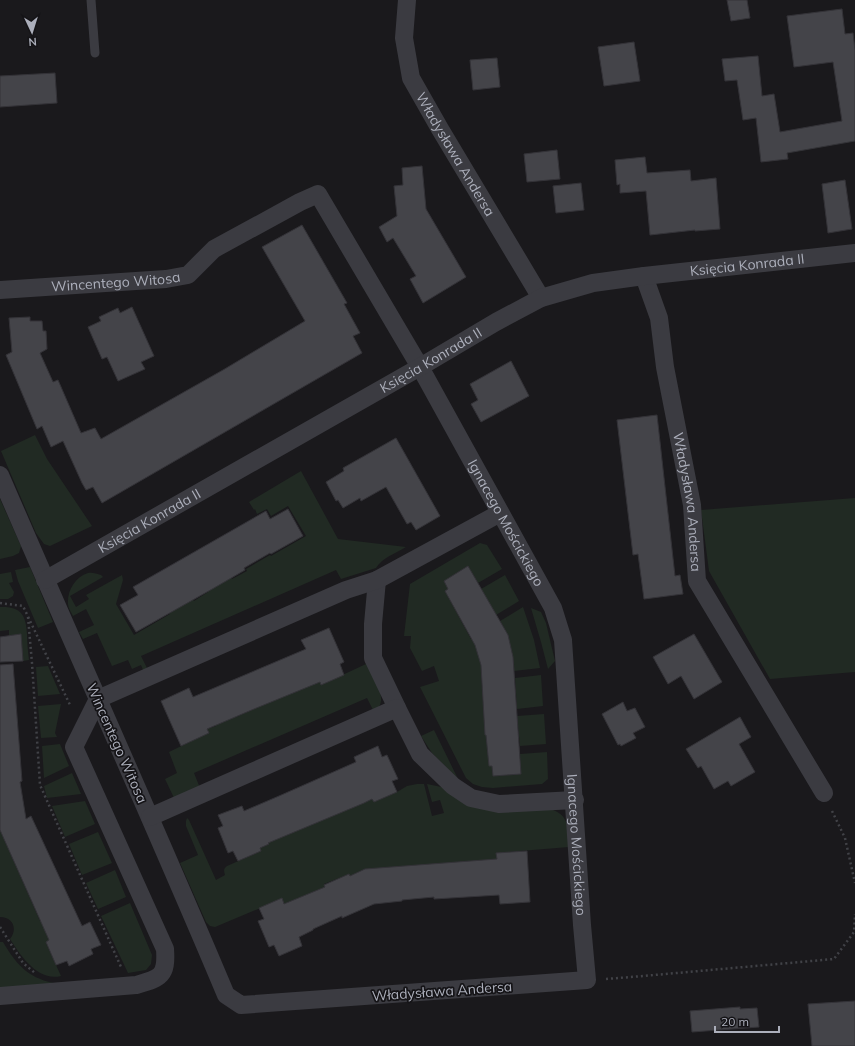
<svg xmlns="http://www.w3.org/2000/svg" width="855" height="1046" font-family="Mulish,sans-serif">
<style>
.green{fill:#212a23}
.building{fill:#444449;stroke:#343338}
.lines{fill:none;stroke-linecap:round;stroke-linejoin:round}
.path{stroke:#414247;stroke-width:2.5;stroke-dasharray:2 3;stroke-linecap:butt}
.lane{stroke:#3b3b41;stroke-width:9}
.street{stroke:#3b3b41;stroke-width:18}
.labels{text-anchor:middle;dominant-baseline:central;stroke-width:3.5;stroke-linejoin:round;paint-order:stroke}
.street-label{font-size:14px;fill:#acafbb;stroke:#151417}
</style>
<rect width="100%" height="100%" fill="#1a191c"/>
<path class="green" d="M35 435 47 459 92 526 50 546 44 544 36 533 1 451Z
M301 471 338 539 406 547C396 553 382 558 376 568L341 579 336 570 141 656 148 670 144 672 141 665 132 669 128 660 112 666 97 633 83 639 79 632 94 625 86 609 73 616C71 612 68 608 68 604 67 591 75 577 88 573 92 572 97 574 101 575L103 577 70 596 76 607 89 599 86 595 122 575 123 580 116 604 134 635 170 614 169 612 193 599 194 601 208 592 207 590 231 577 232 579 247 571 246 569 270 555 271 556 306 536 288 506 271 516 267 509 257 514 255 509 254 510 249 502Z
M855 498V672L770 679 709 571 701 510Z
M0 499 21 546 19 553 13 556 0 559Z
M480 543 487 545 502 569 478 583 468 566 444 581 448 589 445 591 471 639H472L476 644 475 645 481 665H482L481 672 485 734 486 735 489 766H492L493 776 521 774 520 754 547 752 548 779 542 784 493 788 482 787 473 784 466 778 420 687 439 681 434 666 422 671 410 648 411 636H404L410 584Z
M30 567 53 622 38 628 18 581 15 570Z
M11 572 13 582 9 583 14 592 13 596 8 599H0V574Z
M505 575 519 601 496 615 481 589Z
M0 607C21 606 26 615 27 634 27 643 28 651 29 660L23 661 21 635 9 636V630L0 631Z
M523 607 534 640 540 668 514 671 513 657 508 635 500 621Z
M531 608 541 612 546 623 555 661 548 669 541 642Z
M366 664C373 677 391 700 374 712L367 698 194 773 200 788 175 800 165 779 177 773 169 752 208 733 207 729 216 726 215 724 235 715 236 717 254 709V707L320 681 321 685Z
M48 666 60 694 38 696 36 667Z
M541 675 543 706 517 709 515 678Z
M61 704 55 733 57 737 41 738 38 706Z
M544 714 546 744 520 746 517 716Z
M434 730 458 779 432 753 421 736Z
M60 744 69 766 44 778 42 746Z
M72 773 81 794 47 798 44 786Z
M417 784H424L432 816 444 813 440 800 432 802 427 784 553 810C570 816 568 831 569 847L497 853V859L365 869 350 876 349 874 324 884 325 887 284 904 282 899 215 927 210 926 206 922 180 863 198 855 186 826V821L187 818 189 820 216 880 225 875C224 871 223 869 227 866L261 851 260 848 269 844 268 842 288 833 289 834 363 800 364 803 372 799 374 802 397 792 407 786Z
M85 801 95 824 65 837 52 806Z
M0 830 40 921H42L50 940 46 943 61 976C38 982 20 955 10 939 18 929 13 917 0 917Z
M98 832 112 863 82 875 69 844Z
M115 870 126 897 98 909 86 883Z
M130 903 152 955 151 964 146 970 128 973 101 916Z
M0 942H3C16 964 27 977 53 983L0 991Z"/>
<path class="building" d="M727 0H747L750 18 731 21Z
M842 9 845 34 853 33 855 50V141L787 153 788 159 761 162 756 118 743 120 737 80 725 81 722 59 758 56 762 96 774 94 780 132 842 121 833 62 794 67 787 16Z
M634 42 640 81 604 86 598 47Z
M497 58 500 87 473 90 470 60Z
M55 73 57 103 0 107V76Z
M557 150 560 179 527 182 524 154Z
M645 157 647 173 690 170 691 181 716 178 720 229 695 231V230L650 235 646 191 620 193V184L617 185 615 160Z
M422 166 426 209 466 277 423 303 410 279 416 276 393 238 387 242 379 227 397 216 394 186 403 185 402 168Z
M845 180 852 229 828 233 822 184Z
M581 183 584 210 556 213 553 186Z
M302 225 347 303 344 304 360 333 353 336 362 353 102 503 93 487 86 490 82 483 63 441 51 447 42 426 37 429 6 355 12 352 9 318 30 317V321H42L43 331H46L47 349 40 353 53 382 58 380 81 433 95 428 101 439 223 370 305 321 262 247Z
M132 307 154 356 141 362 145 369 118 381 107 357 102 359 88 327 101 321 99 317 118 308 120 313Z
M511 361 529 396 481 422 471 404 478 400 470 384Z
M657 415 675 576 680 575 683 594 644 599 638 554 633 555 617 420Z
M396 438 440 516 416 530 411 522 407 524 386 487 361 501 360 498 343 508 338 500 336 501 326 482 344 471 343 468Z
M288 509 303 536 271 554 270 553 244 568 245 570 214 588 136 632 120 605 138 595 133 587 266 511 270 519Z
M468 566 508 635 513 657 521 774 493 776 492 766H489L486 735H485L481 665 475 645 445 591 448 589 444 581Z
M329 628 344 662 340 664 344 675 321 685 320 682 254 709 207 729 209 733 181 746 161 701 189 688 193 697 306 649 301 640Z
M21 634 23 661 0 662V637Z
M694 634 722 682 694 699 681 676 668 684 653 657Z
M13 664 22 781 20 782 26 819 31 816 82 926 90 922 101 945 91 949 93 954 69 966 67 961 56 965 46 942 49 940 0 830V665Z
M623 702 627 711 635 708 645 727 633 733 636 738 621 746 620 744 618 745 602 714Z
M740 717 751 737 739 744 755 772 731 786 728 781 714 789 701 766 698 768 686 749Z
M378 746 382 757 387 755 398 779 392 781 397 792 374 802 372 799 364 803 268 843 269 844 260 848 261 851 238 861 233 851 228 853 218 828 223 826 218 815 242 806 244 811 279 796 356 762 354 757Z
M527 851 530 902 500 904 499 895 434 899V897L402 900V901L374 904 342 918V916L313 929V930L299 937 302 946 279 956 274 945 269 947 258 921 264 919 259 908 282 898 284 904 325 887 324 885 349 874 350 876 365 869 497 859 496 853Z
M855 1001V1046H812L808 1004Z
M740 1007V1009L757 1008 759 1027 692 1032 690 1011Z"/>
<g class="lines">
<path class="path" d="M0 603 23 606 71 707
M28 617 32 663 40 785 121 967
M832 811 845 838 855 883
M0 927 23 963 35 973
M606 979 643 976 834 959 854 932 855 914"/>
<path class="lane" d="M91 0 95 53"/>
<g class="street">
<path id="s1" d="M407 0 404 38 411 78 440 129 541 298"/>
<path id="s2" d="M644 276 659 318 665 367 692 505 697 581 824 793"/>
<path id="s3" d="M0 290 166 279 188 275 214 249 300 202 318 194 420 367 553 608 563 640 582 925 587 980 241 1005 226 995C153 821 75 649 0 475"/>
<path id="s4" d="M45 580 420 367 496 322 541 298 593 283 644 276 855 253"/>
<path d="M377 580 373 624V658L397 708"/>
<path d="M150 817 397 708 420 754 453 786 471 798 499 804 575 800"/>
<path d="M0 996 136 985C160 978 167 977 165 949L74 747 98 699 346 590 377 580 500 513"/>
</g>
</g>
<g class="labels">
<g class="street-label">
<text stroke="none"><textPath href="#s1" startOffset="167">Władysława Andersa</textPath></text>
<text stroke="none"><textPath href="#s4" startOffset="780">Księcia Konrada II</textPath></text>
<text stroke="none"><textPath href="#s3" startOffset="116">Wincentego Witosa</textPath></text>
<text stroke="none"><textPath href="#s4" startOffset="444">Księcia Konrada II</textPath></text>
<text stroke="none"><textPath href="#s2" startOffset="231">Władysława Andersa</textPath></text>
<text stroke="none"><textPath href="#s4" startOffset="120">Księcia Konrada II</textPath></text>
<text stroke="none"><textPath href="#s3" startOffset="722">Ignacego Mościckiego</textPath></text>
<text transform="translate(117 743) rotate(66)">Wincentego Witosa</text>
<text stroke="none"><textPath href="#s3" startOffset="1058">Ignacego Mościckiego</textPath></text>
<text transform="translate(442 991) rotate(-4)">Władysława Andersa</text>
</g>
</g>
<g transform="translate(32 32) rotate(176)" stroke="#151417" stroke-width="3" paint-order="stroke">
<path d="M0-3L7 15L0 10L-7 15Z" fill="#acafbb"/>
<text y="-6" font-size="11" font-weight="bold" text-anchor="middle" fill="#acafbb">N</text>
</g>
<path d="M715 1026v6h64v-6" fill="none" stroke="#acafbb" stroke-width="2"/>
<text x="721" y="1026" font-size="12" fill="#acafbb" stroke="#151417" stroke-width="3" paint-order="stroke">20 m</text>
</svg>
